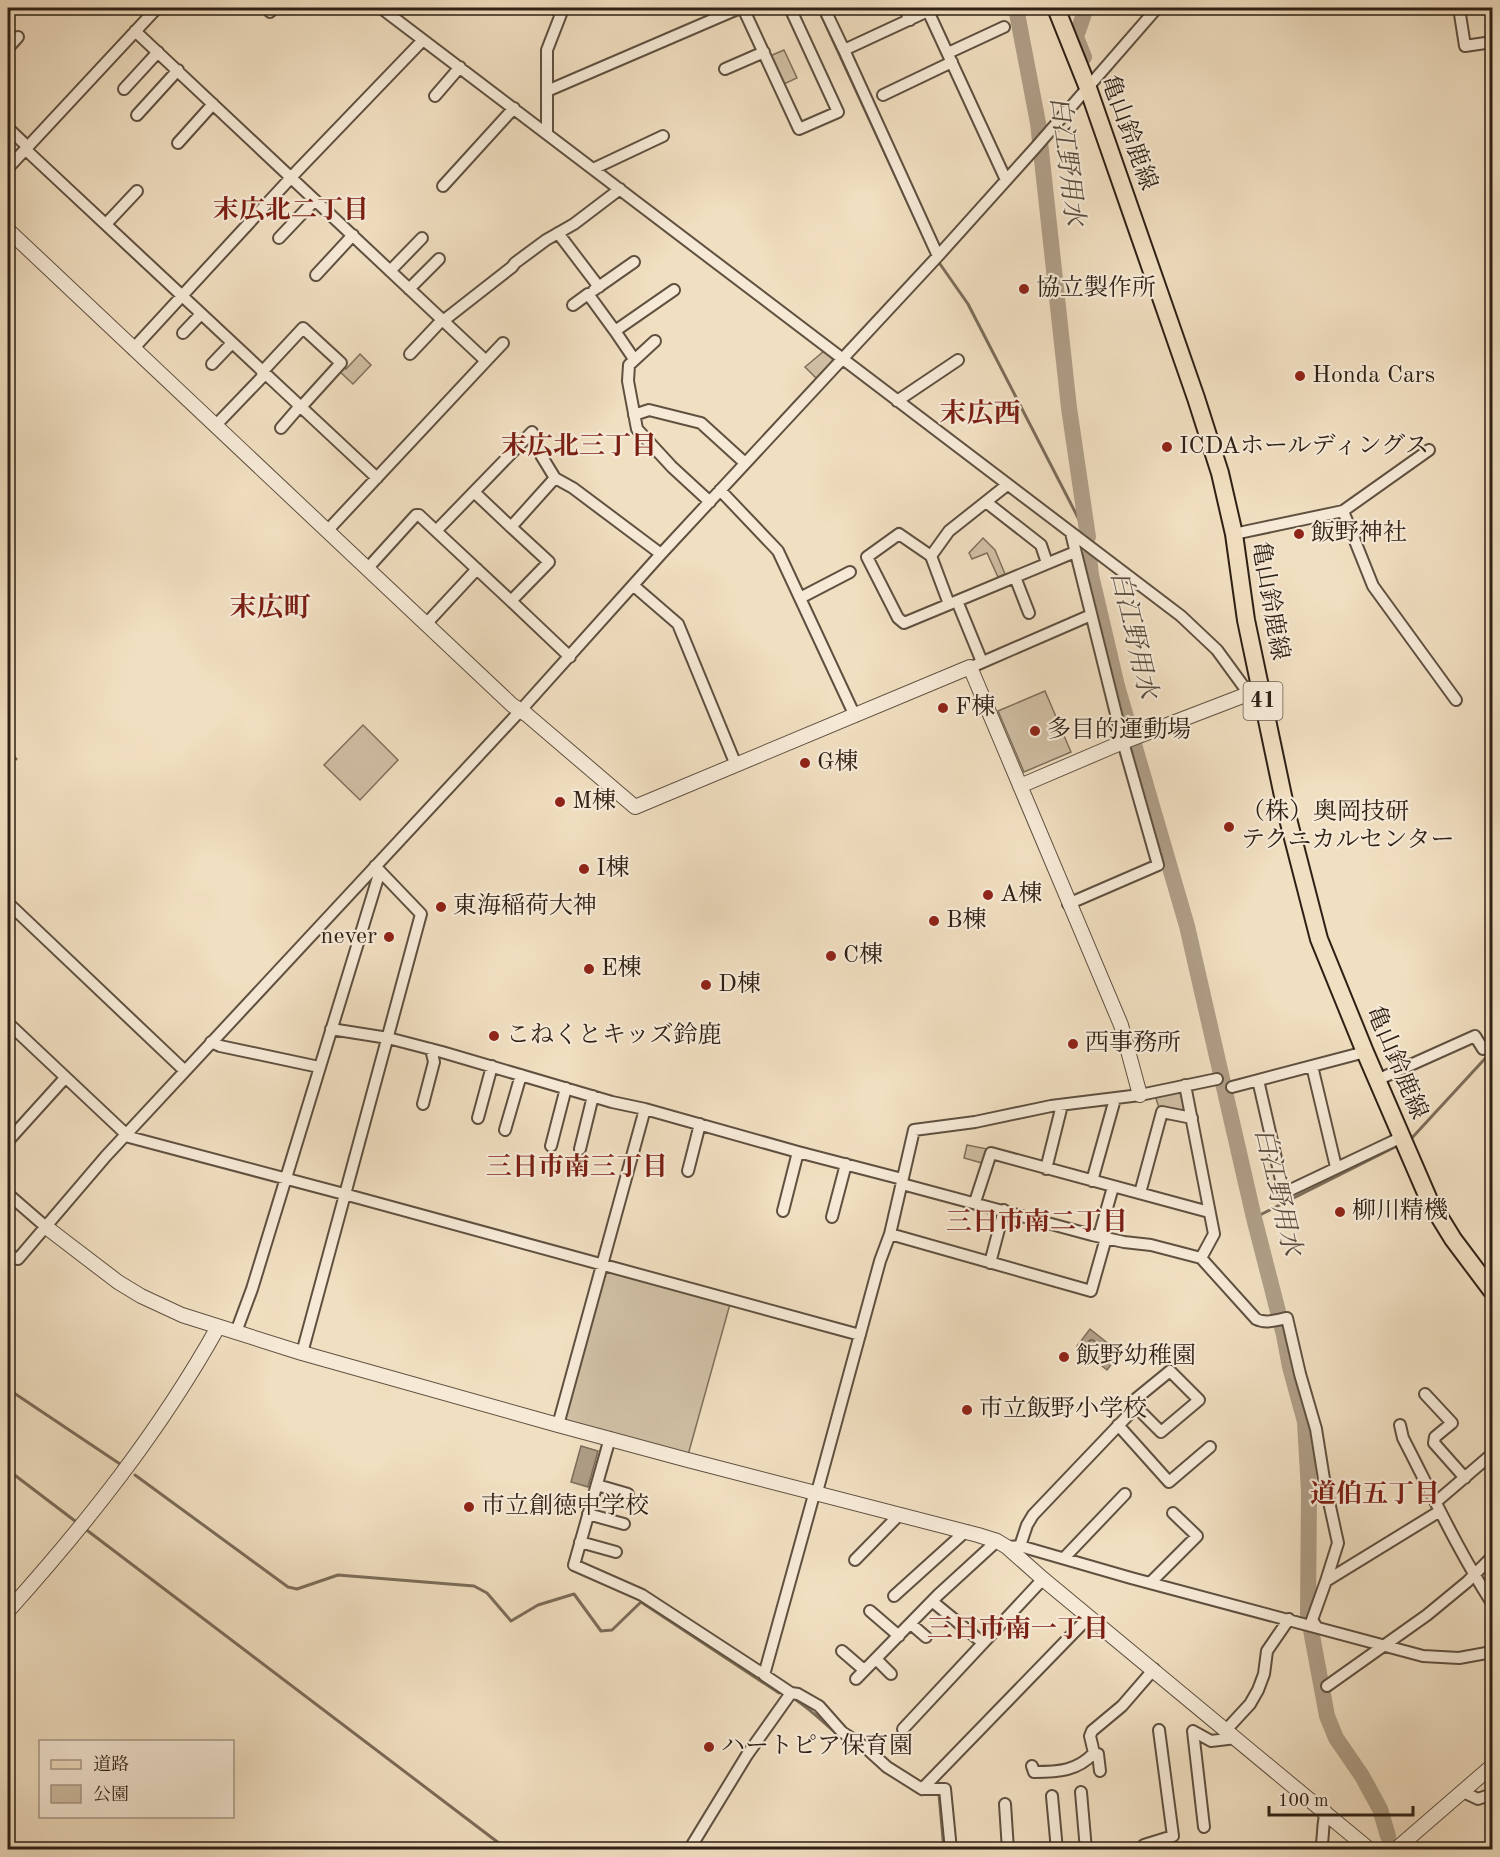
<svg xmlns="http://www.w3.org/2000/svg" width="1500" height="1857" font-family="'Old Standard TT','Noto Serif JP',serif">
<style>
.green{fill:#d0bfa4;stroke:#7f705c;stroke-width:1.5}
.water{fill:#af9e87;stroke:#7b6c59;stroke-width:1.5}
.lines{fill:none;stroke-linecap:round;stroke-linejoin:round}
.shore{stroke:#6e5f4e;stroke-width:1.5}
.stream{stroke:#7b6c59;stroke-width:3}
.river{stroke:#af9e87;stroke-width:16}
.minor-casing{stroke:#5f5040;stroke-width:14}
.tertiary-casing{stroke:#5f5040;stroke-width:16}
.primary-casing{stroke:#2e2015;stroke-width:20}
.minor{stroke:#f6ead7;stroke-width:10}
.tertiary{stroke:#f6ead7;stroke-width:14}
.primary{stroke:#f1dfc1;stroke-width:16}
.poi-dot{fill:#8f2418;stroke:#f6ead7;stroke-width:2}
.labels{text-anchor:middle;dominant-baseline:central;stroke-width:4.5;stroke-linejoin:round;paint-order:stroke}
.shield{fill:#f6ead7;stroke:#6a5d4f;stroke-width:1.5}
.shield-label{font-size:22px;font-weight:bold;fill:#2e2015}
.street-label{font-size:24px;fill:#2e2015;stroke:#f6ead7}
.poi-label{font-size:24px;fill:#2e2015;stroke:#f6ead7;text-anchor:start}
.water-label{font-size:26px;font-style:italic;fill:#5b4c3d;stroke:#f6ead7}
.neighbourhood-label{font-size:26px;font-weight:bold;fill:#7a1f14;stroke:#f6ead7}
.quarter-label{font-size:27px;font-weight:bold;fill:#7a1f14;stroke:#f6ead7}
</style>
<rect width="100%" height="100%" fill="#f1dfc1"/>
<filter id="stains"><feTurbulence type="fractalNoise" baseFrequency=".00333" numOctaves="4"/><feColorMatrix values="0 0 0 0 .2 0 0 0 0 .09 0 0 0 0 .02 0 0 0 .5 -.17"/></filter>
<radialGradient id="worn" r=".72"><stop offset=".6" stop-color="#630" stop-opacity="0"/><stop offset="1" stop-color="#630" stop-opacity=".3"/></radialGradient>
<path class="green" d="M784 50 797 78 784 84 770 56Z
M824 351 832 358 833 362 817 379 805 367Z
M360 354 371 365 353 384 339 371 343 367 346 369Z
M983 538 995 550 1005 574 998 577 987 553 972 559 969 553Z
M1045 691 1071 752 1024 772 998 711Z
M363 725 398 760 360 800 324 765Z
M1175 1090 1182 1095 1185 1109 1181 1113 1159 1108 1155 1095Z
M967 1145 987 1149 982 1163 964 1158Z
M604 1268 730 1304 688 1455 562 1421Z"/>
<path class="water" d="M1090 1329 1120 1353 1107 1370 1077 1346Z
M581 1446 598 1451 588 1487 571 1482Z"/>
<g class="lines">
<path class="shore" d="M1090 1340H1093L1110 1353 1107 1360H1104L1087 1347V1344Z"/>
<path class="stream" d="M818 8 930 251
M940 264 968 304 1088 537
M8 751 16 759
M1410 1140 1492 1051
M1254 1218 1397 1146
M8 1389 120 1464
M8 1470 79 1524
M135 1475 288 1587 297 1589 338 1575 474 1586 487 1593 511 1621 538 1605 574 1594 601 1631 612 1630 641 1602 779 1693
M84 1528 508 1850
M796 1700C816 1713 831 1731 850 1744
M937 1794H939L944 1850"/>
<path class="river" d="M1016 8 1038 123 1069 408 1088 537
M1084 57 1076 37 1086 8
M1089 557 1091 575 1117 686 1187 926 1254 1218 1284 1335 1290 1367 1305 1422 1309 1492 1308 1614 1327 1716 1336 1738 1362 1776 1380 1809 1388 1836"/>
<defs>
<path id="minor" d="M381 8 1181 616 1217 650 1244 687 1260 689
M743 8 799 129 838 112 790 8
M824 8 844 50 928 11 1006 180
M904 8 910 20
M1459 8 1465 46 1492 42
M270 12 274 8
M135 31 486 361 327 531
M8 48 18 37
M844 50 938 256
M948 53 1004 27
M725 69 764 52
M124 89 158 52
M547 91V50L561 14 554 8
M883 95 952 62
M435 96 460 67
M137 115 178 70
M8 128 28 147
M547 133V91L740 8
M178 143 213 104
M25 149 377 478
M8 168 157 8
M593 169 663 136
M443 186 514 108
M106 224 137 191
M558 233 599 287
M279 238 315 200
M390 271 422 238
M316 275 353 235
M409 289 439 259
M594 290 634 262
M573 305 588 294 615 331
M443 321 512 267 515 263 546 240 574 224 620 189
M183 333 201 314
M655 341 629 365 628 381 637 429 672 467 710 502
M133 349 298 170 423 40
M410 354 442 320
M634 359 615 331 674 290
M486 361 503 343
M212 364 232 343
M262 372 303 328 341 363 302 406
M897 401 958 360
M634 415 649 410 701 423 745 463
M215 426 265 374
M281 428 300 406
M555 478 511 527 549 562 511 601 436 531 532 432 536 447 555 478 573 488 661 554
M720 490 778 551 855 716
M474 492 511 527
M986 502 1041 545 1047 563
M1343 511 1373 586 1456 700
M1234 534 1343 511 1429 450
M931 556 949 531 1007 485
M367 569 416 515H419L436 531
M1015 577 1029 613
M634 586 678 624 736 765
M800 598 850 572
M511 601 570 657
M957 601 1075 552
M949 604 931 556 899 534 867 557 898 618 904 623 957 601 982 662
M426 624 477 569
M976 665 1091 615
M8 903 185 1071
M1068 904 1158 865 1123 742 1071 533
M8 1023 129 1137 344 1194 860 1335
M331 1029 388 1038 442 1052 612 1102 645 1109 798 1152 902 1179
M211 1042 220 1046 319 1067
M1312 1066 1336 1167
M1258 1080 1284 1193 1402 1137
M1377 1080 1475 1036 1483 1049 1492 1043
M1232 1087 1365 1052
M423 1104 434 1062 431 1049
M478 1118 492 1066
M505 1130 521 1075
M8 1141 65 1078
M551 1146 566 1088
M580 1149 593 1096
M1046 1169 1062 1105
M688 1171 700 1124
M1092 1181 1115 1099
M902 1184 1092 1235 1124 1242 1151 1245 1201 1258 1214 1234 1185 1085
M1140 1193 1162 1112 1192 1118
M8 1194 46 1227
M975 1202 991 1153 1209 1212
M783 1211 798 1152
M832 1217 846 1164
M890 1234 1091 1291 1106 1238
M1099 1236 1113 1187
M8 1255 18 1259 106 1156 520 711 661 554 938 256 1036 147 1157 8
M1201 1258 1256 1319C1266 1324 1276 1320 1287 1318L1300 1374 1316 1429 1324 1479 1338 1543 1326 1581
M990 1263 1004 1210
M236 1332 252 1289 380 871
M302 1353 421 914 375 866
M1425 1394 1452 1423 1435 1437 1434 1443 1465 1478
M558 1425 645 1109
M1118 1425 1169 1482 1210 1447
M1400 1425 1403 1438C1432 1494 1458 1551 1492 1603
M610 1438 574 1565 642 1595 760 1672 764 1673
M597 1485 628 1494
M815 1491 764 1675 791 1693 798 1694 819 1706 842 1732 865 1747 887 1767 922 1789 1089 1617
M817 1492 880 1261 890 1234 914 1130 975 1122 1051 1106 1140 1095 1217 1079
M1436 1502 1492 1454
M588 1514 624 1524
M580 1542 616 1552
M1020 1546 1027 1525 1033 1515 1136 1407 1161 1432 1199 1400 1170 1371 1132 1402 1136 1407
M1007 1547 1020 1546 1131 1578 1423 1656 1459 1658 1492 1652
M1064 1558 1125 1494
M855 1560 900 1514
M1150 1583 1197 1536 1173 1513
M894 1596 966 1531
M933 1602 983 1643
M870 1611 899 1636
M911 1624 926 1637
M1316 1626 1312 1620 1326 1581 1440 1511
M842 1651 864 1670
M876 1659 891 1674
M856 1679 938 1595 997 1541
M1327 1686 1427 1615 1467 1582 1492 1557
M903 1729 1043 1579
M1226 1730 1250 1704 1258 1690 1264 1674 1267 1651 1289 1619
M1094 1753 1098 1754 1100 1771
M1032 1766 1034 1772C1059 1772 1077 1771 1094 1753L1090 1736 1092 1731 1122 1706 1154 1669
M924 1789H945L951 1850
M1081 1792 1086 1850
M1463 1792 1478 1799 1492 1794
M1052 1796 1057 1850
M1005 1804 1008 1850
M1204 1827 1193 1731 1211 1741 1236 1738
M689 1850 747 1755 791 1693
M1139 1850 1144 1845 1173 1836 1159 1730
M1313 1850 1321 1848C1324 1836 1322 1824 1326 1812"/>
<path id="tertiary" d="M8 230 512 705 526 714 635 807 970 667 1121 1025 1140 1095
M1020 786 1123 742 1261 689
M46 1227 118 1282 141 1296 182 1315 302 1353 558 1425 684 1459 978 1535 997 1541 1007 1547 1043 1579 1370 1850
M8 1611C87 1523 160 1431 218 1327
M1395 1850 1492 1766"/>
<path id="primary" d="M1056 8 1088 88 1196 398 1220 473 1234 534 1246 620 1287 815 1319 939 1365 1052 1429 1200 1453 1239 1492 1291"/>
</defs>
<use href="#minor" class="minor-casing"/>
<use href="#tertiary" class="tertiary-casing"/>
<use href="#primary" class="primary-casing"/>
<use href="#minor" class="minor"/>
<use href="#tertiary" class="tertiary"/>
<use href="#primary" class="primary"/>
</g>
<g class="poi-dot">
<circle cx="1024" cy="289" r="6"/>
<circle cx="1300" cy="376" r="6"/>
<circle cx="1167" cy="447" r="6"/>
<circle cx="1299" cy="534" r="6"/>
<circle cx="943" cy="708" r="6"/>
<circle cx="1035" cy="731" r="6"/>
<circle cx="805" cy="763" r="6"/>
<circle cx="560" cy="802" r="6"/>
<circle cx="1229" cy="827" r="6"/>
<circle cx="584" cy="869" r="6"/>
<circle cx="988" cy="895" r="6"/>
<circle cx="441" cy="907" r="6"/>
<circle cx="934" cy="921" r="6"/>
<circle cx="389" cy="937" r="6"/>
<circle cx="831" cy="956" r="6"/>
<circle cx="589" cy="969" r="6"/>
<circle cx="706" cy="985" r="6"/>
<circle cx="494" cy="1036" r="6"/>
<circle cx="1073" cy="1044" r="6"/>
<circle cx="1340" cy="1212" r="6"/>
<circle cx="1064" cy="1357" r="6"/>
<circle cx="967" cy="1410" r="6"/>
<circle cx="469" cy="1507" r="6"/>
<circle cx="709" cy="1747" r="6"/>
</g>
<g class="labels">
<rect class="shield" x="1243.5" y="682" width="39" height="38" rx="4.5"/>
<g class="shield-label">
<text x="1263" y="701">41</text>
</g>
<g class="street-label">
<text transform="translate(1128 133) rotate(70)">亀山鈴鹿線</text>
<text transform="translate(1269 601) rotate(80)">亀山鈴鹿線</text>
<text transform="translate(1396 1063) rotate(67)">亀山鈴鹿線</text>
</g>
<g class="poi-label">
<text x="1036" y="289">協立製作所</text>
<text x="1312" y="376">Honda Cars</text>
<text x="1179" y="447">ICDAホールディングス</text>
<text x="1311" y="534">飯野神社</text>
<text x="955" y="708">F棟</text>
<text x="1047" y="731">多目的運動場</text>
<text x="817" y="763">G棟</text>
<text x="572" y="802">M棟</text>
<text x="1241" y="813">（株）奥岡技研<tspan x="1241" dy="28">テクニカルセンター</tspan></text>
<text x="596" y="869">I棟</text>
<text x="1000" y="895">A棟</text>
<text x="453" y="907">東海稲荷大神</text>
<text x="946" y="921">B棟</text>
<text x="377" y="937" text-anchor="end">never</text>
<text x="843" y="956">C棟</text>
<text x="601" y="969">E棟</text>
<text x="718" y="985">D棟</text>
<text x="506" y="1036">こねくとキッズ鈴鹿</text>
<text x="1085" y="1044">西事務所</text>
<text x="1352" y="1212">柳川精機</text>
<text x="1076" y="1357">飯野幼稚園</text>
<text x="979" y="1410">市立飯野小学校</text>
<text x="481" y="1507">市立創徳中学校</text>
<text x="721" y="1747">ハートピア保育園</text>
</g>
<g class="water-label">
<text transform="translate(1066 161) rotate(83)">白江野用水</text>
<text transform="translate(1133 635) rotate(77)">白江野用水</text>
<text transform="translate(1277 1192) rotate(77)">白江野用水</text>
</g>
<g class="neighbourhood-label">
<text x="291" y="211">末広北二丁目</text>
<text x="579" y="447">末広北三丁目</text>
<text x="577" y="1168">三日市南三丁目</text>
<text x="1037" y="1223">三日市南二丁目</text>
<text x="1375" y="1495">道伯五丁目</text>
<text x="1018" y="1630">三日市南一丁目</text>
</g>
<g class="quarter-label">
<text x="980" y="414">末広西</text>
<text x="270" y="608">末広町</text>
</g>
</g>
<rect width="1500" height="1857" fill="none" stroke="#f1dfc1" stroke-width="30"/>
<rect x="9" y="9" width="1482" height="1839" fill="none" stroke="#2e2015" stroke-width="3"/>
<rect x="15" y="15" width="1470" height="1827" fill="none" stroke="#2e2015" stroke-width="1.5"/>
<rect x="39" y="1740" width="195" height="78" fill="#f6ead7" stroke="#a69989" stroke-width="1.5"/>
<rect x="51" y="1760" width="30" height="9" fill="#f1dfc1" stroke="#a69989" stroke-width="1.5"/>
<text x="93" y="1770" font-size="18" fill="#2e2015">道路</text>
<rect x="51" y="1785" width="30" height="18" fill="#d0bfa4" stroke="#a69989" stroke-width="1.5"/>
<text x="93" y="1800" font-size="18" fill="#2e2015">公園</text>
<path d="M1269 1806v9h144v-9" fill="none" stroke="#2e2015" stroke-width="3"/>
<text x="1278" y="1806" font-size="18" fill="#2e2015" stroke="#f6ead7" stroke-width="4.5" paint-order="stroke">100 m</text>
<rect width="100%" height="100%" filter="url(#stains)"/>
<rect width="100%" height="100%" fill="url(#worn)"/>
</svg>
